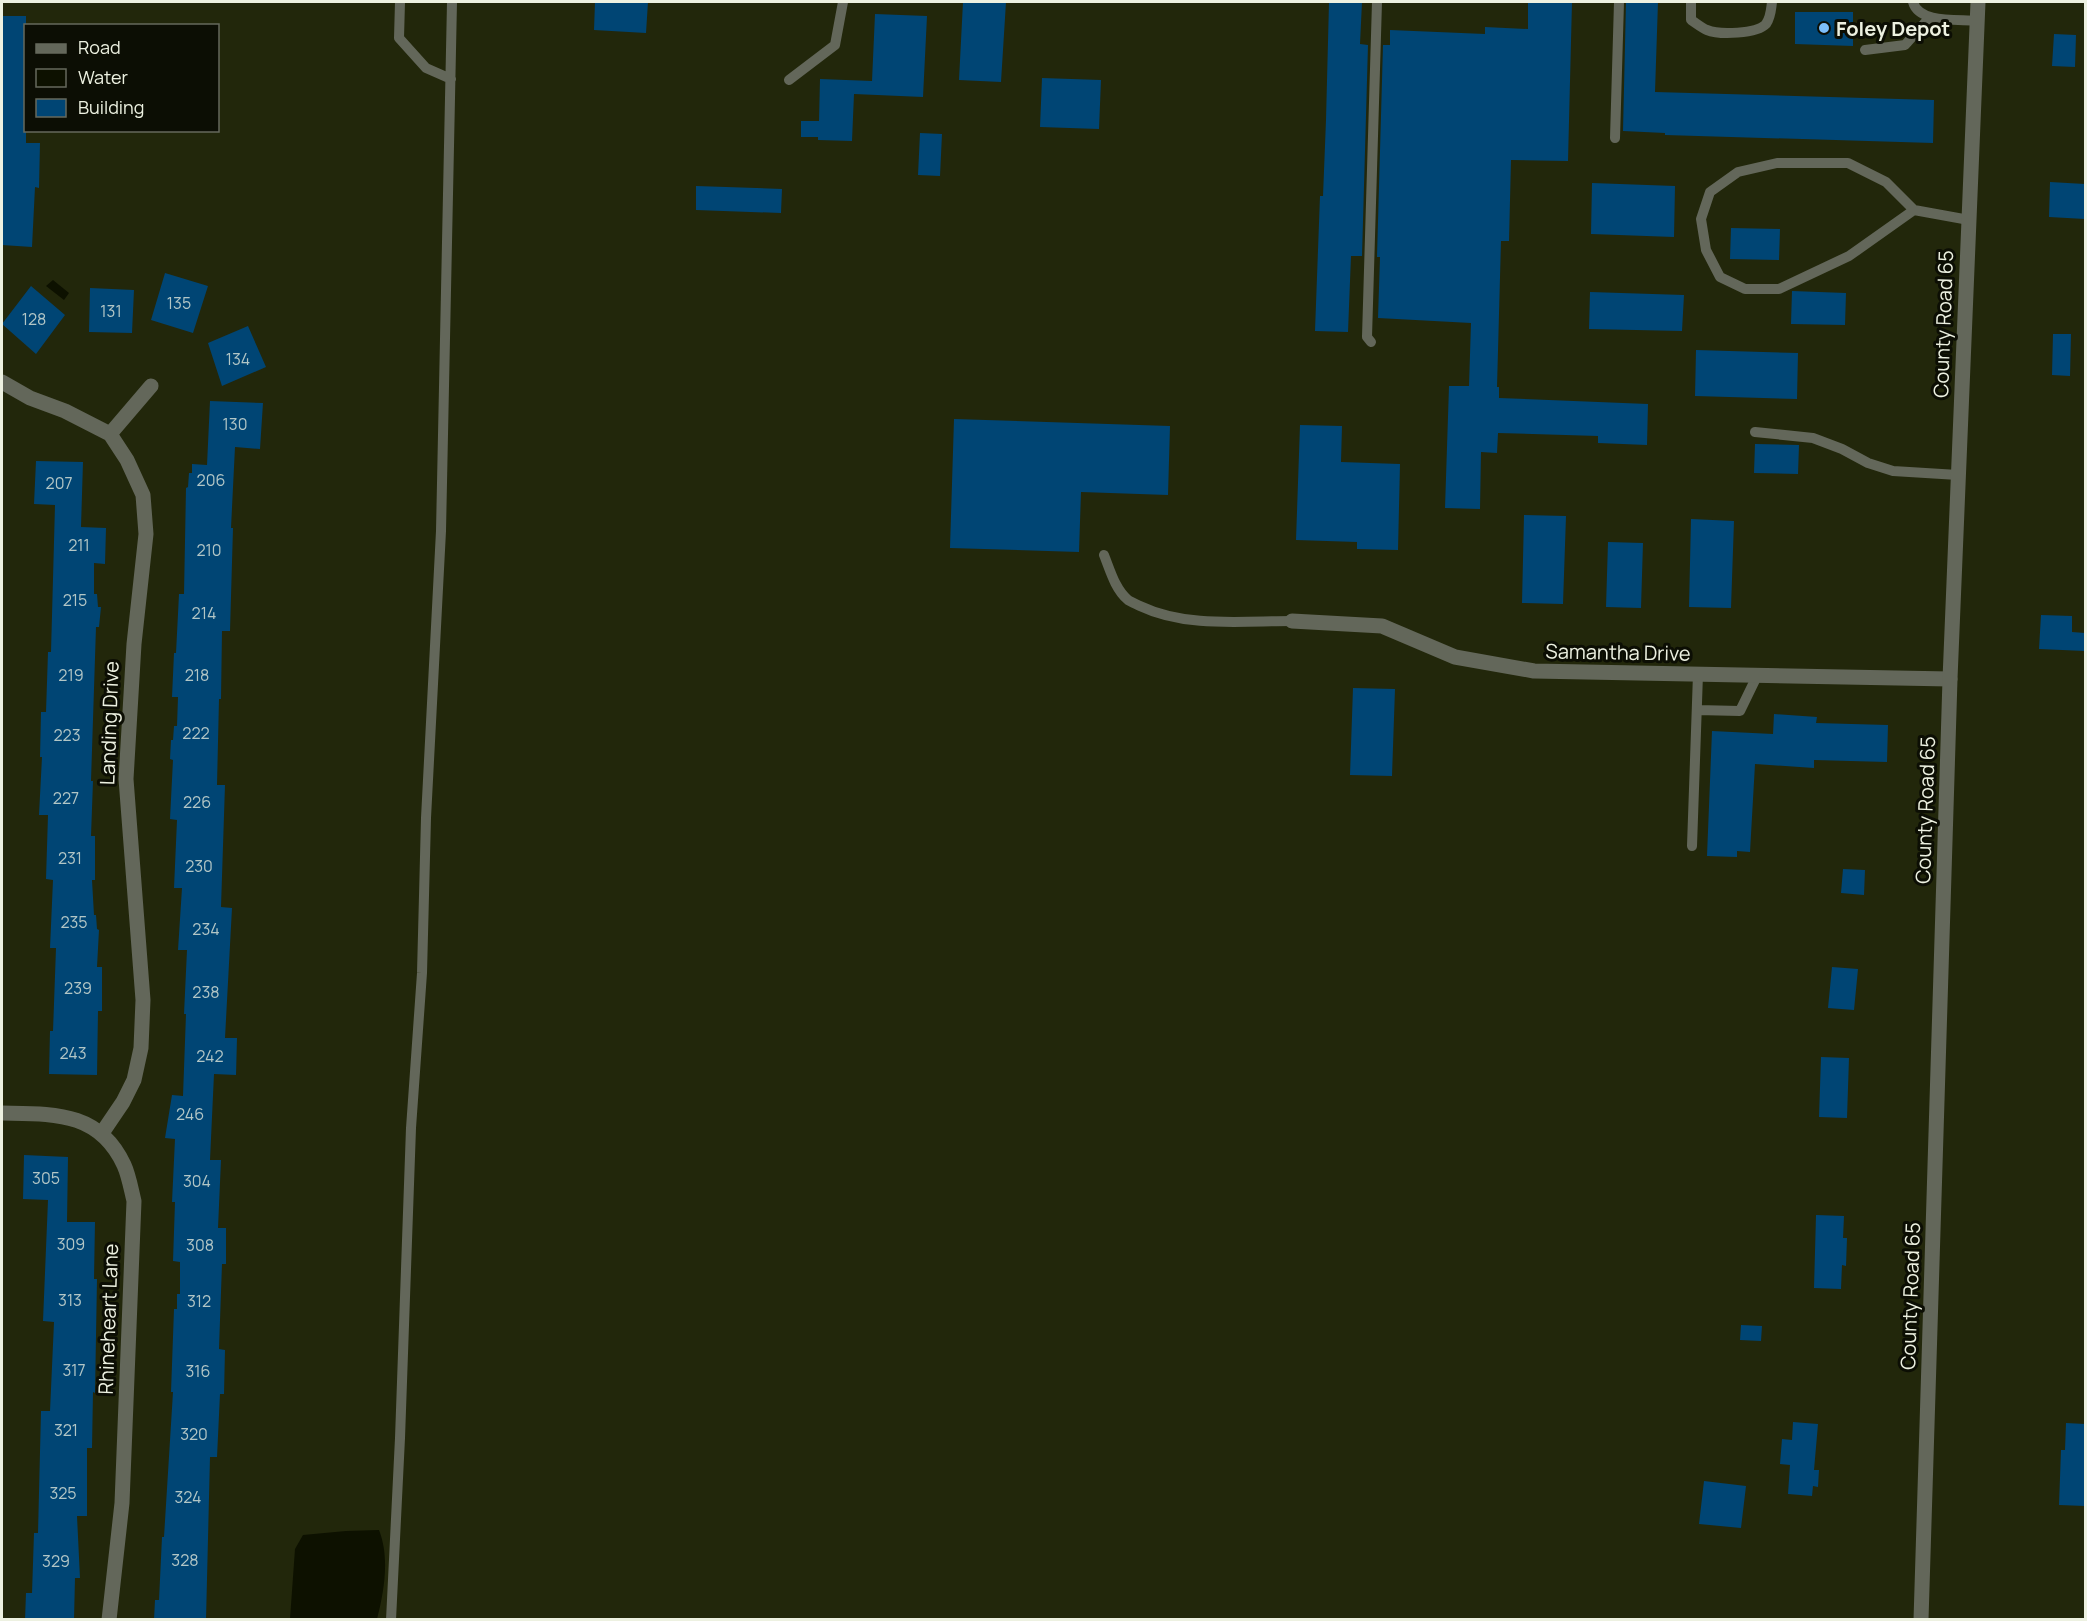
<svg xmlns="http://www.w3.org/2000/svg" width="2087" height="1621" font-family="Manrope,sans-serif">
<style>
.water{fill:#0d1100}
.building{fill:#004574}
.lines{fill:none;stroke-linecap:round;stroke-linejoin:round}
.service{stroke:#63675a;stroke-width:10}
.minor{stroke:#63675a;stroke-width:15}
.tertiary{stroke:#63675a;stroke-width:15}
.poi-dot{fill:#7cbef9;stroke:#0c0e04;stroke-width:2}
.labels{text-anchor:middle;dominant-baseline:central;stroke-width:6;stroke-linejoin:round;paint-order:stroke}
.number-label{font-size:16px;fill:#b2c6c6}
.poi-label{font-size:20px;font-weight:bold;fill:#edf1e1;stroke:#0c0e04;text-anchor:start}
.street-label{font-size:20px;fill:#edf1e1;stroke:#0c0e04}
</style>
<rect width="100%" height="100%" fill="#22270b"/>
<path class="water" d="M53 280 69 293 64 300 46 286Z
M379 1530C390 1558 384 1592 377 1619H290L295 1549 303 1535 346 1531Z"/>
<path class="building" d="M595 2H648L646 33 594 30Z
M963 2H1006L1001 82 959 80Z
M1329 2H1362L1360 44 1368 45 1362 256H1351L1348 332 1315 331 1320 196H1323L1326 120Z
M1528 2H1572L1568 161 1511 160 1509 241H1501L1497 387H1499V398L1648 404 1647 445 1598 443V436L1498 433 1497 453 1481 452 1480 509 1445 508 1449 386H1469L1471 323 1378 318 1380 257H1377L1383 45H1390V30L1485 34V27L1528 29Z
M1626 2H1658L1655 92 1934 100 1933 143 1665 135V133L1623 131Z
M1795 12H1853V46L1795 44Z
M875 14 927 16 923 97 854 94 852 141 818 140V137H801V121H819L820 79 872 81Z
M2 16H26V143H40L39 188 35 187 32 247 2 245Z
M2054 34 2076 35 2075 67 2052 66Z
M1042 78 1101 80 1099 129 1040 127Z
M920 133 942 134 940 176 918 175Z
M2050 182 2085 184V219L2049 217Z
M1592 183 1675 186 1674 237 1591 234Z
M696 186 782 189 781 213 696 210Z
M1731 228 1780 229 1779 260 1730 259Z
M165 273 208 286 193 333 151 320Z
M31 286 65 315 36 354 2 324Z
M90 288 134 290 132 333 89 332Z
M1792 291 1846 293 1845 325 1791 324Z
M1590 292 1684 295 1682 331 1589 329Z
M248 326 266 367 222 386 208 343Z
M2053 334H2071L2070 376 2052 375Z
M1696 350 1798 353 1797 399 1695 396Z
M210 401 263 403 260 449 235 447 231 528H233L230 631H222L221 699H219L217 785H225L221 907 232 908 225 1038H237L236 1075 214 1074 210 1160H221L218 1228H226V1264H222L219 1349 225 1350 224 1394H220L217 1457H210L206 1620H154L155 1600H159L162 1537H164L173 1392H171L174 1309H177V1294H180V1262L173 1261 175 1202H172L175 1139 165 1138 172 1095 183 1096 186 1014H184L187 950H178L182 888H174L177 820 170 819 173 760 170 759 171 740H173L174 726H177L178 697H172L174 653H176L179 594H184L186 488 188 487 189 473H192V464L207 465Z
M954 419 1170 426 1168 495 1081 492 1079 552 950 548Z
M1300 425 1342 426 1341 462 1400 464 1398 550 1357 549V542L1296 540Z
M1755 444 1799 445 1798 474 1754 473Z
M36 461 83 462 81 527 106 528 105 564 94 563V594H97L98 607H101L99 627H96L91 781H93L91 836H95V880H92L94 915H96L97 929 99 930 97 967H102V1011H98L97 1075 49 1074 50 1031H53L56 948H50L53 880 46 879 48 815H39L42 757H40L41 712H46L48 652H51L55 505 34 504Z
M1524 515 1566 516 1563 604 1522 603Z
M1691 519 1734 521 1731 608 1689 607Z
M1608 542 1643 543 1641 608 1606 607Z
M2041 615 2072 616V632L2085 633V651L2039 649Z
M1353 688 1395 689 1392 776 1350 775Z
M1774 714 1817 717 1816 723 1888 725 1887 762 1814 760V768L1755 764 1750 852 1737 851V857L1707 856 1712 731 1773 734Z
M1843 869 1865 870 1864 895 1841 893Z
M1832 967 1858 969 1854 1010 1828 1008Z
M1821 1057 1849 1058 1847 1118 1819 1117Z
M24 1155 68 1157 67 1222H95L94 1279H97L95 1393 93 1392 92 1448H87V1516H77L80 1578H75L74 1620H25L26 1593H32L34 1533H38L41 1411H50L54 1322 43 1321 48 1200 23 1199Z
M1816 1215 1844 1216 1843 1238H1847L1846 1266 1842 1265 1841 1289 1814 1288Z
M1741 1325 1762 1326 1761 1341 1740 1340Z
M1793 1422 1818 1424 1814 1470H1819L1818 1487 1813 1486 1812 1496 1788 1494 1790 1465 1780 1464 1782 1439 1792 1440Z
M2066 1423 2085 1424V1506L2059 1505 2061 1450H2065Z
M1704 1481 1746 1486 1741 1528 1699 1524Z"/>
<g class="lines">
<path class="service" d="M400 2 399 38 426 68 451 79
M1691 2V20C1696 23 1702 28 1707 30 1719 35 1757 34 1766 24 1771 17 1771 9 1772 2
M1913 2C1919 24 1959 19 1977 21
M1865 50 1905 45 1930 17
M789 80 835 45 843 2
M1615 138 1619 2
M1914 210 1849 256 1779 289H1745L1720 277 1706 250 1701 219 1710 192 1738 172 1777 163H1848L1886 182 1914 210 1969 220
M1371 342 1367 337 1377 2
M1755 432 1813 438 1842 449 1868 463 1893 471 1958 475
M1104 555C1110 570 1115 589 1128 600 1131 602 1136 604 1140 606 1186 628 1243 621 1292 621
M1697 710 1740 711 1757 676
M1692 846 1698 674
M391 1620 400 1438 411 1128 422 973 426 818 441 531 452 2"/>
<path class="minor" d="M2 382 30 398 65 411 110 434 127 460 143 495 146 534 134 644 126 779 143 1000 141 1048 134 1080 123 1102 102 1133
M110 434 151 386
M1292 621 1382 626 1455 657 1534 671 1950 679
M2 1113C53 1114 99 1111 124 1165 129 1176 131 1189 134 1201L122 1503 109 1620"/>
<path class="tertiary" d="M1921 1620 1950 679 1978 2"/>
</g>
<circle class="poi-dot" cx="1824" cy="28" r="6"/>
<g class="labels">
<g class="number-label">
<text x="179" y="303">135</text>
<text x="111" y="311">131</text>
<text x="34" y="319">128</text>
<text x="238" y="359">134</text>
<text x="235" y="424">130</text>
<text x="211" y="480">206</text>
<text x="59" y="483">207</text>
<text x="79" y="545">211</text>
<text x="209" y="550">210</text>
<text x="75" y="600">215</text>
<text x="204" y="613">214</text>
<text x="71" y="675">219</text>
<text x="197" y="675">218</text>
<text x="196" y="733">222</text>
<text x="67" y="735">223</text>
<text x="66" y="798">227</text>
<text x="197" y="802">226</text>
<text x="70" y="858">231</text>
<text x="199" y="866">230</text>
<text x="74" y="922">235</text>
<text x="206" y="929">234</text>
<text x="78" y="988">239</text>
<text x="206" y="992">238</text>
<text x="73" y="1053">243</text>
<text x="210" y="1056">242</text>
<text x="190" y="1114">246</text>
<text x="46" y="1178">305</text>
<text x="197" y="1181">304</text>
<text x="71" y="1244">309</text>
<text x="200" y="1245">308</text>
<text x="70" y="1300">313</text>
<text x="199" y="1301">312</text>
<text x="74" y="1370">317</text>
<text x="198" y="1371">316</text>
<text x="66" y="1430">321</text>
<text x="194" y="1434">320</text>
<text x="63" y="1493">325</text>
<text x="188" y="1497">324</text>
<text x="185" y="1560">328</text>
<text x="56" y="1561">329</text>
</g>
<g class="poi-label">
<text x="1836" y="28">Foley Depot</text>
</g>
<g class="street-label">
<text transform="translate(1943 324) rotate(-88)">County Road 65</text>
<text transform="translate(1618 652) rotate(1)">Samantha Drive</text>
<text transform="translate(109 723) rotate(-88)">Landing Drive</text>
<text transform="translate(1925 810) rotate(-88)">County Road 65</text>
<text transform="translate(1910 1296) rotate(-88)">County Road 65</text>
<text transform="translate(108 1319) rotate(-88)">Rhineheart Lane</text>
</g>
</g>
<rect width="2087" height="1621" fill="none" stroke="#edf1e1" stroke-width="6"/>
<rect x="24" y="24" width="195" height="108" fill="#0c0e04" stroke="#66695c" stroke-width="1.5"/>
<rect x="36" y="44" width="30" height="9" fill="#63675a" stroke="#66695c" stroke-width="1.5"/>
<text x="78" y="54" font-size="18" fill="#edf1e1">Road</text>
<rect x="36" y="69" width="30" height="18" fill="#0d1100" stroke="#66695c" stroke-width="1.5"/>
<text x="78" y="84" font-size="18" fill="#edf1e1">Water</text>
<rect x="36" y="99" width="30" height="18" fill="#004574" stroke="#66695c" stroke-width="1.5"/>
<text x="78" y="114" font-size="18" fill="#edf1e1">Building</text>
</svg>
